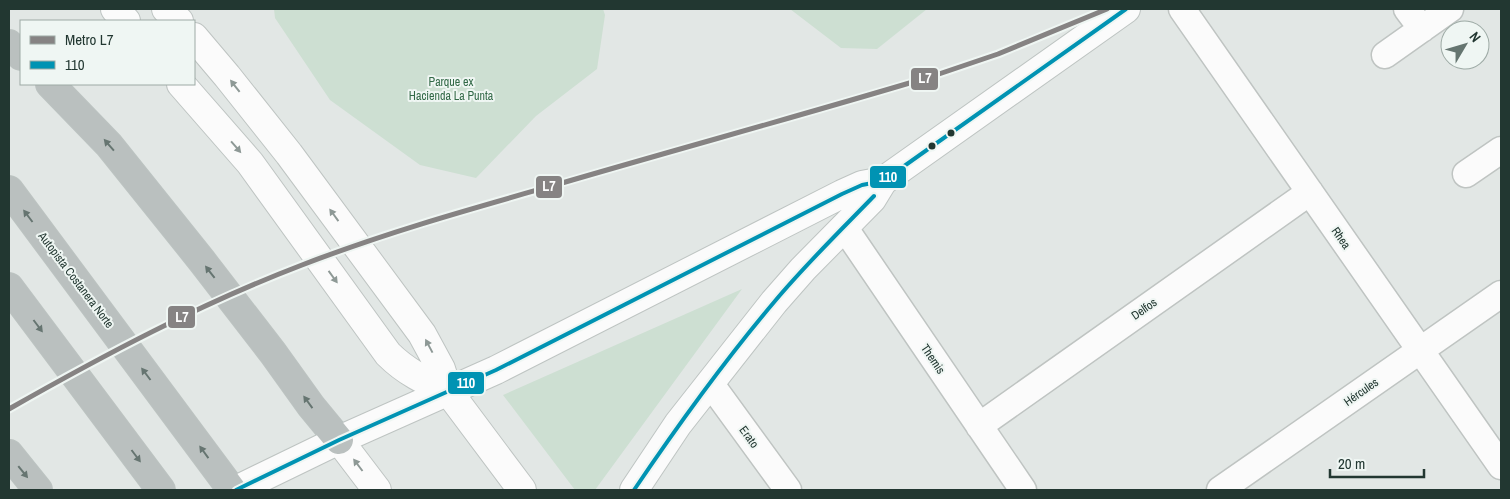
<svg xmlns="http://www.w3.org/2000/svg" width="1510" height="499" font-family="'Archivo Narrow',sans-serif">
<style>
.green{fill:#cddfd2}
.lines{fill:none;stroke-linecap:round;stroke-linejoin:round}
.street-casing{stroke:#bfc4c2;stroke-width:29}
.secondary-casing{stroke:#bec4c2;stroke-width:30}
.highway-casing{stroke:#bcc3c1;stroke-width:30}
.street{stroke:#fbfbfb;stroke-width:26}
.secondary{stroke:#fbfbfb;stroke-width:28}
.highway{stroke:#bac0bf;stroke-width:28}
.bus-1-casing{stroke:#eff6f3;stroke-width:8}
.bus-1{stroke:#0093b3;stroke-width:4}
.metro-1-casing{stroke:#eff6f3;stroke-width:9}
.metro-1{stroke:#868383;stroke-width:5}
.oneway{fill:#8e9996}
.oneway2{fill:#667571}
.bus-dot{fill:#223731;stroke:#eff6f3;stroke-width:2}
.labels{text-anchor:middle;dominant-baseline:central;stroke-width:4;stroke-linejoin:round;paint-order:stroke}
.park-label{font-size:12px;fill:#326947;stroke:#eff6f3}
.street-label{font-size:12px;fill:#223731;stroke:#eff6f3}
.line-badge{stroke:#eff6f3;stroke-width:2}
.badge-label{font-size:14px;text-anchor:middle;font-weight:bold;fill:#fff}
</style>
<rect width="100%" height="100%" fill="#e2e7e5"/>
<path class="green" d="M274 9H603L605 15 597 69 536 116 476 178 420 165 330 100 275 18Z
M790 9H927L877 49 841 48Z
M742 289 595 490H575L503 395Z"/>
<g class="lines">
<defs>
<path id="street" d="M1182 9 1501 466
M1407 9 1422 29
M1385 55 1450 9
M1466 174 1501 150
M844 227 1023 490
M710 383 788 490
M979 426 1310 192
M1220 490 1501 294"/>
<path id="secondary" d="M115 9 126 21
M166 9 179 21
M194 37 227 76 289 154 422 334 441 369 448 391 522 490
M181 84 250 163 388 354C406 372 425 381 448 391
M339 440 377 490
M236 490 339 440 496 370 842 194 862 185 883 181
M634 490 678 424 774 302 803 269 872 199 883 181 1126 9"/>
<path id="highway" d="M9 44 21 56
M50 84 109 145 202 261 273 353 311 406 339 440
M9 190 232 490
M9 287 161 490
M9 454 38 490"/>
</defs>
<use href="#street" class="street-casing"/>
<use href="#secondary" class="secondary-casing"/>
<use href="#highway" class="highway-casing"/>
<use href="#street" class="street"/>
<use href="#secondary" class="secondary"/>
<use href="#highway" class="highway"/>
<defs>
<path id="bus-1" d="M236 490 339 440 496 370 842 194 862 185 883 181 1126 9
M634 490C678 425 724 361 775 301 806 264 840 231 874 196"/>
</defs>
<use href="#bus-1" class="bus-1-casing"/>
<use href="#bus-1" class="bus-1"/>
<defs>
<path id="metro-1" d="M9 409C104 355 200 304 302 265 387 232 474 208 562 183 685 147 810 113 933 76L998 54 1107 9"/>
</defs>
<use href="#metro-1" class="metro-1-casing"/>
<use href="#metro-1" class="metro-1"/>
</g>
<defs><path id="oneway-solid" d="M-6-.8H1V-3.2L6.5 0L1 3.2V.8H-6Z" transform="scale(1.25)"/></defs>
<g class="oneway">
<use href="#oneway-solid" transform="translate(235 86) rotate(-128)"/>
<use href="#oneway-solid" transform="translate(236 147) rotate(49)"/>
<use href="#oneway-solid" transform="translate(334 215) rotate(-126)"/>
<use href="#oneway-solid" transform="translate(333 277) rotate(54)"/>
<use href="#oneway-solid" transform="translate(429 346) rotate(-118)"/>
<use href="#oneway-solid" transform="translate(358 465) rotate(-127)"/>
</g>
<g class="oneway2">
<use href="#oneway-solid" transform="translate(109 145) rotate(-131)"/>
<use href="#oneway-solid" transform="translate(28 216) rotate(-127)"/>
<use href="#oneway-solid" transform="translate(210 272) rotate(-128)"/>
<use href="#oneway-solid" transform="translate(38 326) rotate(53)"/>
<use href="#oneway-solid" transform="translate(146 374) rotate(-127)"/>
<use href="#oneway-solid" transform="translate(308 402) rotate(-126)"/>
<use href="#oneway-solid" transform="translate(204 452) rotate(-126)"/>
<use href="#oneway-solid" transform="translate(136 456) rotate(53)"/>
<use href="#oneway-solid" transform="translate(23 472) rotate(51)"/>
</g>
<g class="bus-dot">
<circle cx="951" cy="133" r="4.5"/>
<circle cx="932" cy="146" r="4.5"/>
</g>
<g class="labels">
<g class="park-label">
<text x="451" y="82">Parque ex<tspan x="451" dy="14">Hacienda La Punta</tspan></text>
</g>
<g class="street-label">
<text transform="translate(1341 238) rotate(55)">Rhea</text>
<text transform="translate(76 280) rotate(53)">Autopista Costanera Norte</text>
<text transform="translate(1144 309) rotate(-35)">Delfos</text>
<text transform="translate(933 359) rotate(56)">Themis</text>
<text transform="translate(1361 392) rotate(-35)">Hércules</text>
<text transform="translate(749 437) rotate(54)">Erato</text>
</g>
</g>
<g class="line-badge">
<rect x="910" y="67" width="29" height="24" rx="5" fill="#868383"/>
<rect x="869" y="165" width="38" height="24" rx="5" fill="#0093b3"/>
<rect x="535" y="175" width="28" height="24" rx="5" fill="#868383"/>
<rect x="167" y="305" width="29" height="24" rx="5" fill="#868383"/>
<rect x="447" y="371" width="38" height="24" rx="5" fill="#0093b3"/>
</g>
<g class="badge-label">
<text x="925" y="83">L7</text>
<text x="888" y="182">110</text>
<text x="549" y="191">L7</text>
<text x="182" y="322">L7</text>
<text x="466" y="388">110</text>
</g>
<rect width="1510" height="499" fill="none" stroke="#223731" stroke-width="20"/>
<rect x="20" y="20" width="175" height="65" fill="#eff6f3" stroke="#9daaa5"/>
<rect x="30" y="36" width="25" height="8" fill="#868383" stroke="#9daaa5"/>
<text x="65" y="45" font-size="15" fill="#223731">Metro L7</text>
<rect x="30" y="61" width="25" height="8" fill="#0093b3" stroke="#9daaa5"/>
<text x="65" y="70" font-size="15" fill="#223731">110</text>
<g transform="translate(1465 45) rotate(52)"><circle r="24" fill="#eff6f3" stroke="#9daaa5"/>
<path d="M0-4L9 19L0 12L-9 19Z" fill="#657570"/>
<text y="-8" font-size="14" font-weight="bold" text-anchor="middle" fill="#223731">N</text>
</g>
<path d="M1330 469v8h94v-8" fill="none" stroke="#223731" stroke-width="2.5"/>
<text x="1338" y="469" font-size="15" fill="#223731" stroke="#eff6f3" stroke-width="4" paint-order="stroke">20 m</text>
</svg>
